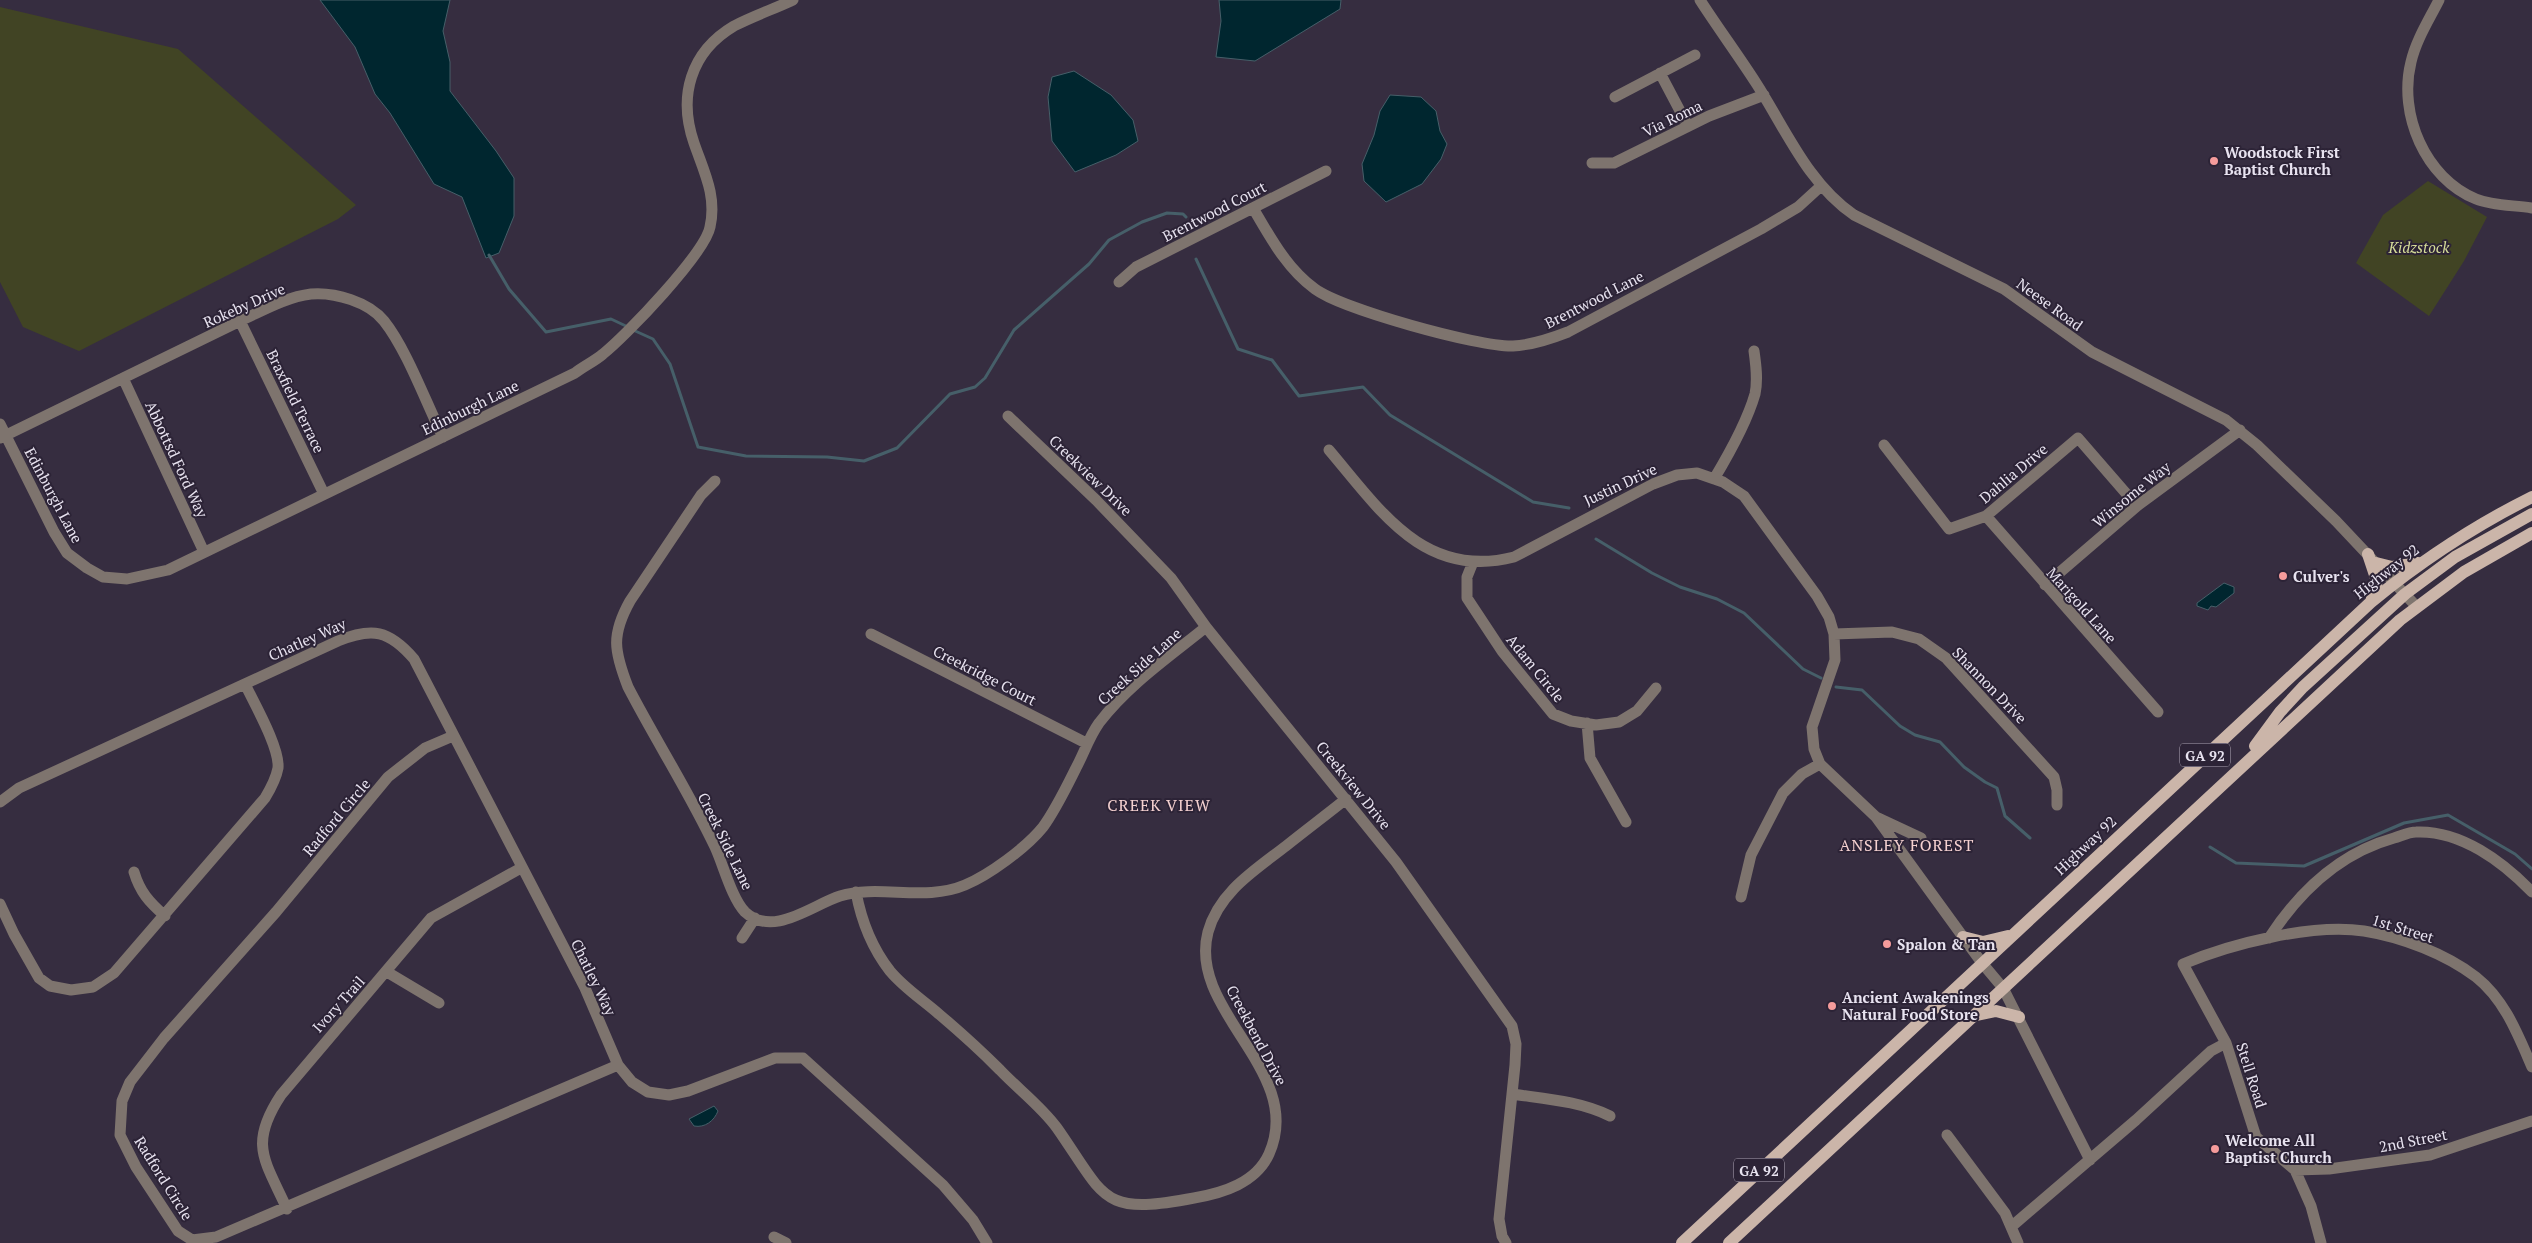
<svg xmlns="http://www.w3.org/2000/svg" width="2532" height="1243" font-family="'PT Serif',serif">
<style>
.green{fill:#414424}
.water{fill:#00262f;stroke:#465f69}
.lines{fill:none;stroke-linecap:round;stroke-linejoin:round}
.stream{stroke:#465f69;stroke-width:3}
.minor{stroke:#7e746e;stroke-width:11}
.major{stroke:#cbb5a9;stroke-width:12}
.poi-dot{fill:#f59b9b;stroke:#2c2336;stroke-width:2}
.labels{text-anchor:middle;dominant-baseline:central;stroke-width:4;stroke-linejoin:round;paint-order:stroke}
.shield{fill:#2c2336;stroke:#b0a9b8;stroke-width:1}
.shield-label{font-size:14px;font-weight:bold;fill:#e8e3f0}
.street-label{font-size:15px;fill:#e8e3f0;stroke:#2c2336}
.poi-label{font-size:15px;font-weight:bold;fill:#e8e3f0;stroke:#2c2336;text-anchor:start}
.park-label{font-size:15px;font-style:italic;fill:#d5dc98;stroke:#2c2336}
.neighbourhood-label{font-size:16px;letter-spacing:1px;fill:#f5d1d0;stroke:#2c2336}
</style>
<rect width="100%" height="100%" fill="#362d40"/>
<path class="green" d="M0 7 178 49 356 205 338 219 79 351 23 327 0 282Z
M2428 181 2487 217 2464 261 2429 316 2356 263 2383 215Z"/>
<path class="water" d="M320 0H450L443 31 450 62V91L496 151 514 178V216L499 253 486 258 462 197 434 184 390 113 375 94 355 47Z
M1219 0H1341L1340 9 1255 61 1216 57 1221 21Z
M1074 71 1111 95 1133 120 1138 141 1116 155 1075 172 1052 141 1048 97 1052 77Z
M1390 95 1421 97 1436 111 1440 131 1447 144 1441 159 1422 184 1386 202 1364 181 1362 164 1374 135 1380 111Z
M2224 583 2234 587V593L2216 607 2211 606 2208 610 2197 606V603Z
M714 1106 718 1111C714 1121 705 1128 694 1126L689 1119Z"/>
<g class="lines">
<path class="stream" d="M489 255 509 289 546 332 611 319 628 327
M1196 259 1238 349 1272 360 1299 396 1363 387 1390 415 1533 502 1569 508
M633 330 653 339 670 364 698 447 746 456 827 457 864 461 897 448 950 394 975 387 985 378 1014 330 1089 264 1109 240 1142 222 1167 213 1183 214 1186 217
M1596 539 1652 573 1680 587 1717 599 1744 613 1803 669 1821 678
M1836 687 1862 690 1900 726 1915 735 1940 742 1964 767 1985 782 1997 788 2005 816 2030 838
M2210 847 2236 863 2304 866 2404 823 2448 815 2515 854 2532 869"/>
<path class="minor" d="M1700 0C1718 28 1738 55 1756 83 1785 128 1808 184 1854 215L2004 289 2092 352 2226 420 2257 445 2336 521 2416 606
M2439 0C2429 20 2416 40 2411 62 2398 114 2425 178 2476 199 2493 206 2514 205 2532 208
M1660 73 1688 126
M1615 97 1695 55
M1592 163H1614L1709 116 1764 95
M1253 208C1270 237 1287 269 1315 289 1342 309 1478 347 1513 346 1532 345 1550 339 1568 332L1761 229 1798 207 1821 186
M1119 282 1136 267 1326 171
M240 321 324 494
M123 378 204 552
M1008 416 1096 500 1171 578 1206 627 1396 862 1512 1026 1516 1044 1515 1065 1499 1219 1502 1236 1506 1243
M0 424 54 532 67 553 87 568 103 577 127 579 168 570 575 373C584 366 595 361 603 354 626 336 705 253 710 227 717 196 704 172 694 143 678 97 690 52 734 26 753 16 774 9 793 0
M0 438 240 321C262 311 286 297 311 294 335 292 369 302 384 321 407 350 426 403 443 437
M1884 445 1949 529 1986 516 2078 438 2137 506
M1329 450C1380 510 1424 580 1514 557L1653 484 1677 475 1697 473 1723 482 1744 496 1817 596 1829 617 1834 634 1835 660 1812 727 1814 749 1820 764 1876 817 1921 838
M1714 479C1729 454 1747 422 1755 394 1758 380 1756 365 1754 351
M715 481 701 495 630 601C611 635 614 651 628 687 656 741 689 792 715 847 723 864 732 899 745 912 773 938 812 905 840 896 879 884 925 902 965 885 989 875 1026 848 1043 827 1056 809 1066 788 1076 768 1084 753 1089 737 1099 723 1128 685 1169 657 1206 627
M1986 516 2158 712
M1473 562 1467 577V598L1502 651 1553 714 1571 721 1596 725 1619 722 1637 711 1656 688
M2045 585 2137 506 2240 430
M871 634 1086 743
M1834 634 1892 632 1919 639 1946 658 2054 777 2057 790V805
M1587 723 1590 758 1626 822
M453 736 425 748 388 777 276 912 164 1038 130 1082 122 1101 120 1135 136 1167 178 1231 192 1240 216 1237 618 1065
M0 802 19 788 338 641C372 627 389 630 414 659L585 988 618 1065 632 1082 648 1092 669 1095 688 1091 775 1058H803L943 1185 973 1220 987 1243
M1876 817 1982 963 2003 988 2090 1160
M134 872C140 892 149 902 165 916
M856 892C861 919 872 948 890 971 904 988 923 1000 940 1015 960 1032 981 1051 1000 1070 1018 1089 1042 1107 1057 1128 1106 1198 1100 1216 1194 1198 1223 1193 1256 1183 1269 1154 1306 1071 1187 1012 1208 932 1219 892 1255 870 1286 846 1306 830 1326 815 1346 799
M1741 897 1751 855 1783 793 1802 774 1820 764
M0 904 14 934 39 978 50 986 71 990 93 987 114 973 265 798C271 788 276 779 278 768 280 748 254 703 245 684
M742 938 755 918
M2269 938C2299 892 2340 853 2394 838 2401 836 2409 832 2416 832 2461 830 2503 862 2532 892
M387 972 439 1003
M1512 1094C1546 1099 1579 1101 1610 1116
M1947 1135 2005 1213 2018 1243
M2295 1170 2329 1169 2430 1155 2532 1121
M287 1209C265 1160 248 1145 281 1095L431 918 521 868
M2011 1227 2136 1120 2211 1051 2226 1043
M774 1237 786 1243
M2321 1243 2311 1206 2295 1170 2256 1137 2226 1043 2183 964C2230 944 2313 923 2364 931 2402 937 2446 954 2476 977 2505 1000 2518 1035 2532 1067"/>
<path class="major" d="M2368 554 2377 581 2371 602
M2376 563 2392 567 2418 563
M2255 746 2280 712 2303 687 2405 594 2455 557 2532 514
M1963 937 1983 942 2008 936
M1977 1015 1996 1011 2019 1017
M1682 1243 2371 602C2421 561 2474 526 2532 497
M1729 1243 2400 620 2464 572 2532 533"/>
</g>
<g class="poi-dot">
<circle cx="2214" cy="161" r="5"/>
<circle cx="2283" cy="576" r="5"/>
<circle cx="1887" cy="944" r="5"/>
<circle cx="1832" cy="1006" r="5"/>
<circle cx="2215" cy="1149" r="5"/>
</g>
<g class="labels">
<g class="shield">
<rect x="2180" y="743.5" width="50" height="23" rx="4"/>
<rect x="1734" y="1158.5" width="50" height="23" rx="4"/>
</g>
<g class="shield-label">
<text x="2205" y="755">GA 92</text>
<text x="1759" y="1170">GA 92</text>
</g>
<g class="street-label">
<text transform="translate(1672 118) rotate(-26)">Via Roma</text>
<text transform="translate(1214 211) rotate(-27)">Brentwood Court</text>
<text transform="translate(1594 299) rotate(-27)">Brentwood Lane</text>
<text transform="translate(2050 304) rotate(36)">Neese Road</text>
<text transform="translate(244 305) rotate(-24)">Rokeby Drive</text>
<text transform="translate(296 401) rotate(64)">Braxfield Terrace</text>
<text transform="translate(470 407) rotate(-26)">Edinburgh Lane</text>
<text transform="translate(177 459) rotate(65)">Abbottsd Ford Way</text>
<text transform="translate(2013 473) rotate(-40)">Dahlia Drive</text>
<text transform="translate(1091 475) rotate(44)">Creekview Drive</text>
<text transform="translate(1620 484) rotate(-25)">Justin Drive</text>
<text transform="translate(2131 494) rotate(-39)">Winsome Way</text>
<text transform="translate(54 495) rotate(62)">Edinburgh Lane</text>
<text transform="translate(2386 571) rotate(-38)">Highway 92</text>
<text transform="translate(2082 605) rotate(48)">Marigold Lane</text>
<text transform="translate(307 639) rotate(-24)">Chatley Way</text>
<text transform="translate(1139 666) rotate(-42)">Creek Side Lane</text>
<text transform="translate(1536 668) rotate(51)">Adam Circle</text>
<text transform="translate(985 675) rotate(27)">Creekridge Court</text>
<text transform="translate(1990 685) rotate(46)">Shannon Drive</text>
<text transform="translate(1354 785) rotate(51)">Creekview Drive</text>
<text transform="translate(336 817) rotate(-50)">Radford Circle</text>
<text transform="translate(726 841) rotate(64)">Creek Side Lane</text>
<text transform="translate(2085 845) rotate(-43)">Highway 92</text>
<text transform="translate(2403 928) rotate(17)">1st Street</text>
<text transform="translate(594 977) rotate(64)">Chatley Way</text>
<text transform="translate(338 1004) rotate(-48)">Ivory Trail</text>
<text transform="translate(1257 1035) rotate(62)">Creekbend Drive</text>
<text transform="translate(2252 1075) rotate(72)">Stell Road</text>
<text transform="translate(2413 1140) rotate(-11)">2nd Street</text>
<text transform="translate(164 1178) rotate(58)">Radford Circle</text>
</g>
<g class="poi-label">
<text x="2224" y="152">Woodstock First<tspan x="2224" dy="17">Baptist Church</tspan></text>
<text x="2293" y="576">Culver's</text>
<text x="1897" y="944">Spalon &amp; Tan</text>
<text x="1842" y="997">Ancient Awakenings<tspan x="1842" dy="17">Natural Food Store</tspan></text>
<text x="2225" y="1140">Welcome All<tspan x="2225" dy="17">Baptist Church</tspan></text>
</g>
<g class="park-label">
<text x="2419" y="247">Kidzstock</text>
</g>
<g class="neighbourhood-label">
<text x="1159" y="805">CREEK VIEW</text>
<text x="1907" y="845">ANSLEY FOREST</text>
</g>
</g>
</svg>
